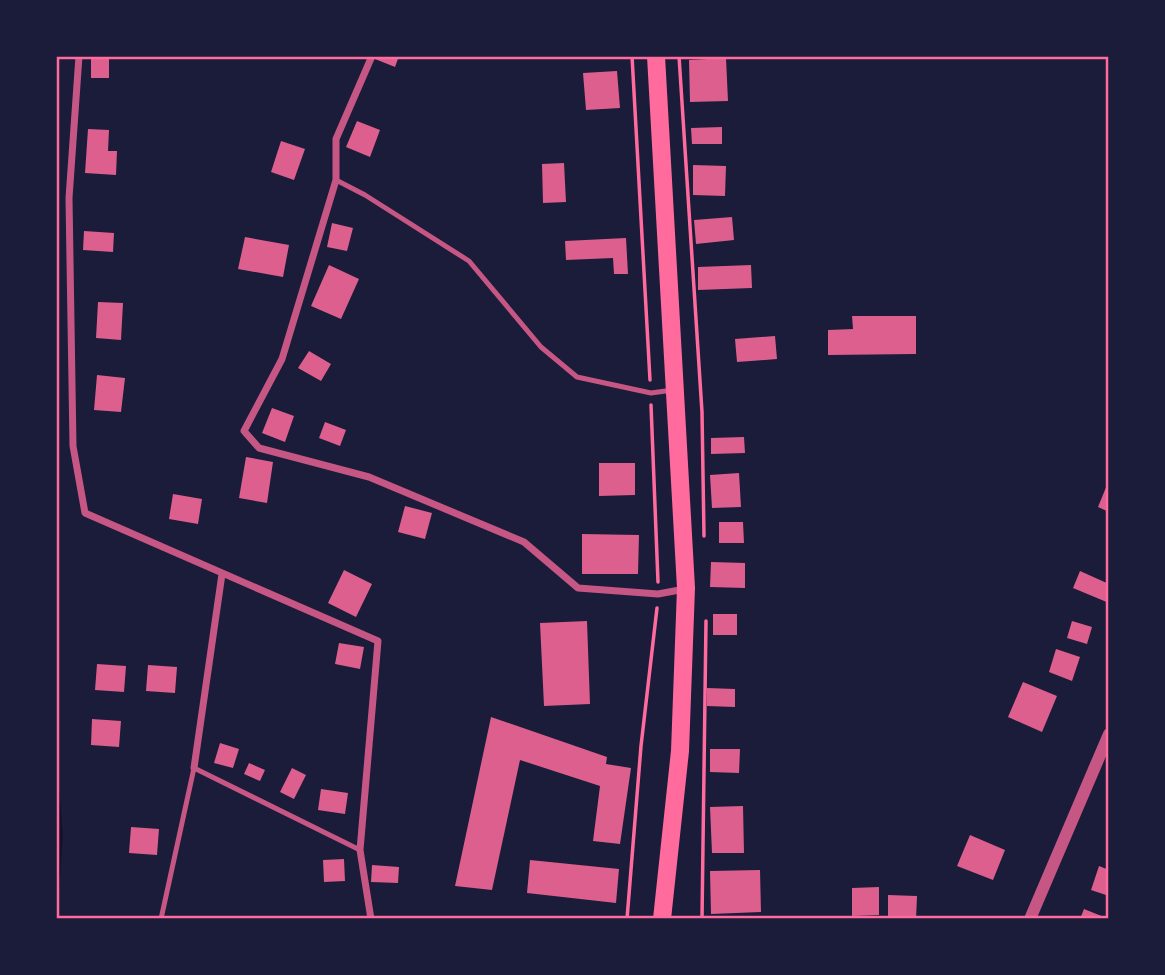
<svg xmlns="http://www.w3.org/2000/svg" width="1165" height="975" font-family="'IBM Plex Serif',serif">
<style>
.water{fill:#12122b}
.building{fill:#dd5f8e}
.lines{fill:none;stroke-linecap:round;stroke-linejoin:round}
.path{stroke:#ff6b9d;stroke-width:3.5}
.service{stroke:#c65784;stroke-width:5}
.minor{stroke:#c65784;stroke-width:7}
.tertiary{stroke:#c65784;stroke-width:12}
.primary{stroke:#ff6b9d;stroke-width:18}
.neatline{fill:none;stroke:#ff6b9d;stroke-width:2.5}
</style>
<rect width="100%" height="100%" fill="#1b1b3a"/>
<path class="water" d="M56 754 63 835 57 919H56Z"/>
<path class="building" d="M376 56H399L395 67 375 59Z
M726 58 728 101 690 102 689 60Z
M91 59H109V78H91Z
M617 71 620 108 586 110 583 73Z
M357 121 380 130 370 157 346 147Z
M722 127V144H692L691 128Z
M88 129 109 130 108 151H117L116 175 85 173Z
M281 141 305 149 294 180 271 172Z
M564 163 566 202 543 203 542 164Z
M693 165 726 166 725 196 693 195Z
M732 217 734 240 696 244 694 220Z
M332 223 353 228 347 251 327 247Z
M84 231 114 233 113 252 83 250Z
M245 237 289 245 283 277 238 269Z
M626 238 628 274H614L613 258 566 260 565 241Z
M329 265 359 279 341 319 311 306Z
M751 265 752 288 698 290V267Z
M98 302 123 303 121 340 96 338Z
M852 316H916V354L828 355V330L853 329Z
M775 336 777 359 737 362 735 339Z
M309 351 331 364 321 381 298 368Z
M97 375 125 378 121 412 94 410Z
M272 408 294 416 285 442 262 433Z
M325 422 346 430 340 446 319 438Z
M744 437 745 453 711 454V438Z
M246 457 273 462 267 503 239 498Z
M599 463H635V495L599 496Z
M739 473 741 507 712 508 710 475Z
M1109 480V512L1098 507Z
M173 494 202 499 198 524 169 519Z
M405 506 432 513 425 539 398 532Z
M719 522H743L744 543H719Z
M582 534 639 535 638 574H582Z
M711 562 745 563V588L710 587Z
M344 570 372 584 356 617 328 603Z
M1080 571 1109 584V603L1073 588Z
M713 614H737V635H713Z
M587 621 590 704 544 706 540 623Z
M1072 621 1092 627 1087 644 1067 638Z
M339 643 364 647 360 669 335 664Z
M1056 649 1080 657 1072 681 1049 672Z
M97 664 126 666 124 692 95 690Z
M148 665 177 667 175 693 146 691Z
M1023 682 1057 696 1042 732 1008 717Z
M707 688 735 689V707L707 706Z
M491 717 607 757 606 764 631 768 620 844 593 841 600 786 520 760 492 890 455 886Z
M92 719 121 721 119 747 91 745Z
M220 743 239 749 233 768 214 763Z
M710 749H740L739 773 710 772Z
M249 763 265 770 260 781 244 774Z
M292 768 306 775 294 799 280 792Z
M321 789 348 793 345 814 318 810Z
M743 806 744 853H712L710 807Z
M131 827 159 829 157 855 129 853Z
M970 835 1005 850 993 880 957 866Z
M344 859 345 881 324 882 323 860Z
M530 860 619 869 616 903 527 893Z
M372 865 399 867 398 883 371 882Z
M1099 866 1109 870V896L1091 890Z
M760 870 761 912 711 914 710 871Z
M879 887V915L852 916V888Z
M888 895 917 896 916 919H888Z
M1084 909 1109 919H1080Z"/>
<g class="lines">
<path class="path" d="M632 56 650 380
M679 56 702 412 704 536
M651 405 658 582
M627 919 641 746 657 608
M702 919 706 621"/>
<path class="service" d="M336 180 365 195 469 261 541 347 577 377 651 393 673 390
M161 919 194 768 360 850"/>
<path class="minor" d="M79 56 69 198 73 446 85 513 378 641 360 850 371 919
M372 56 336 139V180L282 359 244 431 259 448 369 477 524 542 578 588 658 594 685 589
M194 768 222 574"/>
<path class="tertiary" d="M1030 919 1109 734"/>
<path class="primary" d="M656 56 686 588 680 751 662 919"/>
</g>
<rect width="1165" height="975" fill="none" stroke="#1b1b3a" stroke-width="116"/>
<rect x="58" y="58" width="1049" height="859" class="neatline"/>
</svg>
